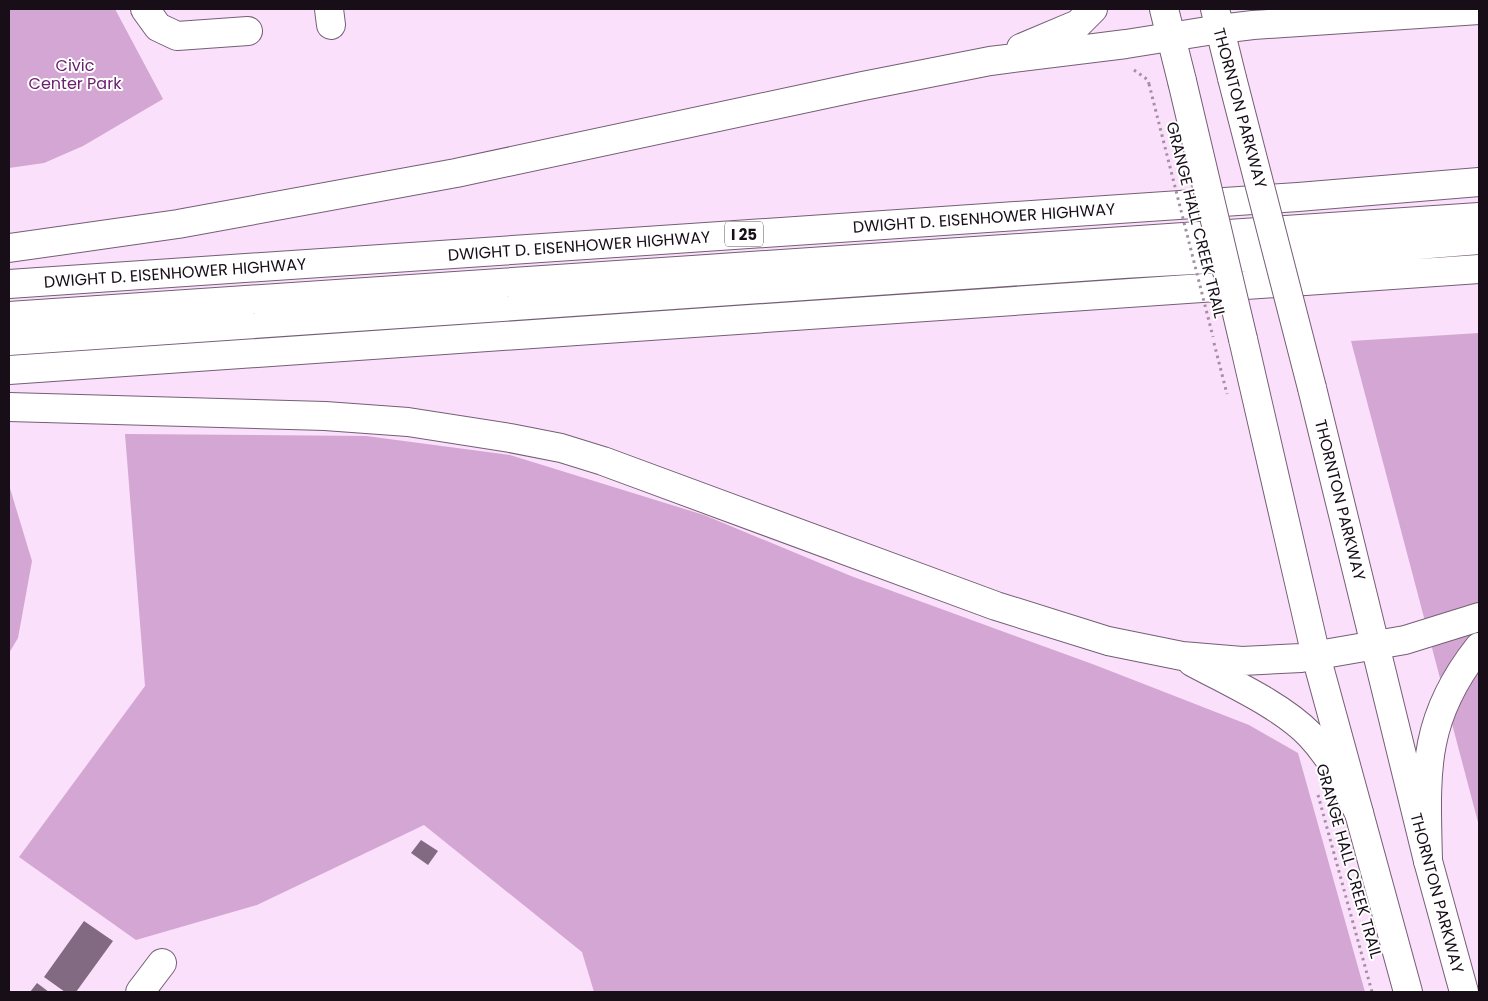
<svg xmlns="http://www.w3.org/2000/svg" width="1488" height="1001" font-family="Poppins,sans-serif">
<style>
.green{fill:#d4a6d3}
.building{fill:#826b82}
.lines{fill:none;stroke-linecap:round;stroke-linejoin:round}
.minor-casing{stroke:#755e75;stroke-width:30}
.major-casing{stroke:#755e75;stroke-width:30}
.highway-casing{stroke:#755e75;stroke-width:30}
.path{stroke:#a390a3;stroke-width:3;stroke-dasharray:2.5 4;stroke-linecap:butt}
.minor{stroke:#fff;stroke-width:28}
.major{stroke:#fff;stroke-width:28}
.highway{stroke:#fff;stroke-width:28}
.major-bridge-casing{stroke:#755e75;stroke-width:30;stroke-linecap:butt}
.path-bridge{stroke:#a390a3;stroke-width:3;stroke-dasharray:2.5 4;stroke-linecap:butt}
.major-bridge{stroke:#fff;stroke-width:28}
.labels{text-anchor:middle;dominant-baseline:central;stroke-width:4;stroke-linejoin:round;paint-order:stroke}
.shield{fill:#fff;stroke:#5d565d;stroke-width:1}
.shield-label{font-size:15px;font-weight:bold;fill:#170e17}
.park-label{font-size:16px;fill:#6c206e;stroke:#fff}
.street-label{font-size:16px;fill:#170e17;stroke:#fff}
</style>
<rect width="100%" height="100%" fill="#fae0fa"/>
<path class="green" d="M9 9H115L163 99 83 146 44 163 9 168Z
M1479 333V826L1351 341Z
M125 434 366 436 510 455 704 515 851 576 1095 665 1249 725 1298 753 1365 992H594L582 952 424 825 257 905 136 940 19 857 145 686Z
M9 485 32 561 18 638 9 653Z"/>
<path class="building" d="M421 840 438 851 428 865 411 853Z
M84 921 113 941 76 992H65L44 977Z
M37 983 49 992H30Z"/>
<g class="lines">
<defs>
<path id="minor" d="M145 9 158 27 177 36 248 31
M329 9 331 25
M140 992 162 963"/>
<path id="major" d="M1164 9 1182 81
M1215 9 1232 78
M1243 339 1316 656 1408 992
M1312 388 1428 861 1464 992"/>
<path id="highway" d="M1021 48 1078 24 1093 9
M9 248 178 224 456 173 863 86 990 61 1126 44 1220 29 1253 25 1479 10
M9 284 1298 197 1479 182
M9 316 1479 217
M9 341 1123 264 1333 252 1479 240
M9 370 1479 269
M9 407 325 416 408 422 510 438 561 448 603 461 996 606 1108 641 1182 656 1242 661 1301 658 1405 640 1479 617
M1192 662C1229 682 1281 705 1310 735 1331 757 1345 785 1359 813
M1428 861C1426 774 1421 720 1479 647"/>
</defs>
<use href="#minor" class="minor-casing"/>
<use href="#major" class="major-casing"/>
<use href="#highway" class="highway-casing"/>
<path class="path" d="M1134 70 1148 80 1149 84
M1318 795 1372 992"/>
<use href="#minor" class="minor"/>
<use href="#major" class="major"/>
<use href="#highway" class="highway"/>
<defs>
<path id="major-bridge" d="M1232 78 1312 388
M1182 81 1243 339"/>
</defs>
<use href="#major-bridge" class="major-bridge-casing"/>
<path class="path-bridge" d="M1149 84 1213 337
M1214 343 1227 394"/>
<use href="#major-bridge" class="major-bridge"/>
</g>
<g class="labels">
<rect class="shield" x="725" y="221.5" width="38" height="25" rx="4"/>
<g class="shield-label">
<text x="744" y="234">I 25</text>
</g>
<g class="park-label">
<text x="75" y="65">Civic<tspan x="75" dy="18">Center Park</tspan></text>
</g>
<g class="street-label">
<text transform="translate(1240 108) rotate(75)">THORNTON PARKWAY</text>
<text transform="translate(984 218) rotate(-4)">DWIGHT D. EISENHOWER HIGHWAY</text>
<text transform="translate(1196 220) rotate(76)">GRANGE HALL CREEK TRAIL</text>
<text transform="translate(579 246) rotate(-4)">DWIGHT D. EISENHOWER HIGHWAY</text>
<text transform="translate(175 273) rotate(-4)">DWIGHT D. EISENHOWER HIGHWAY</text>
<text transform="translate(1340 500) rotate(76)">THORNTON PARKWAY</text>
<text transform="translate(1349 861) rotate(74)">GRANGE HALL CREEK TRAIL</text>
<text transform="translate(1437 893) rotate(75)">THORNTON PARKWAY</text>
</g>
</g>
<rect width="1488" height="1001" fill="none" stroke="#170e17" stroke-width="20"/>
</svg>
